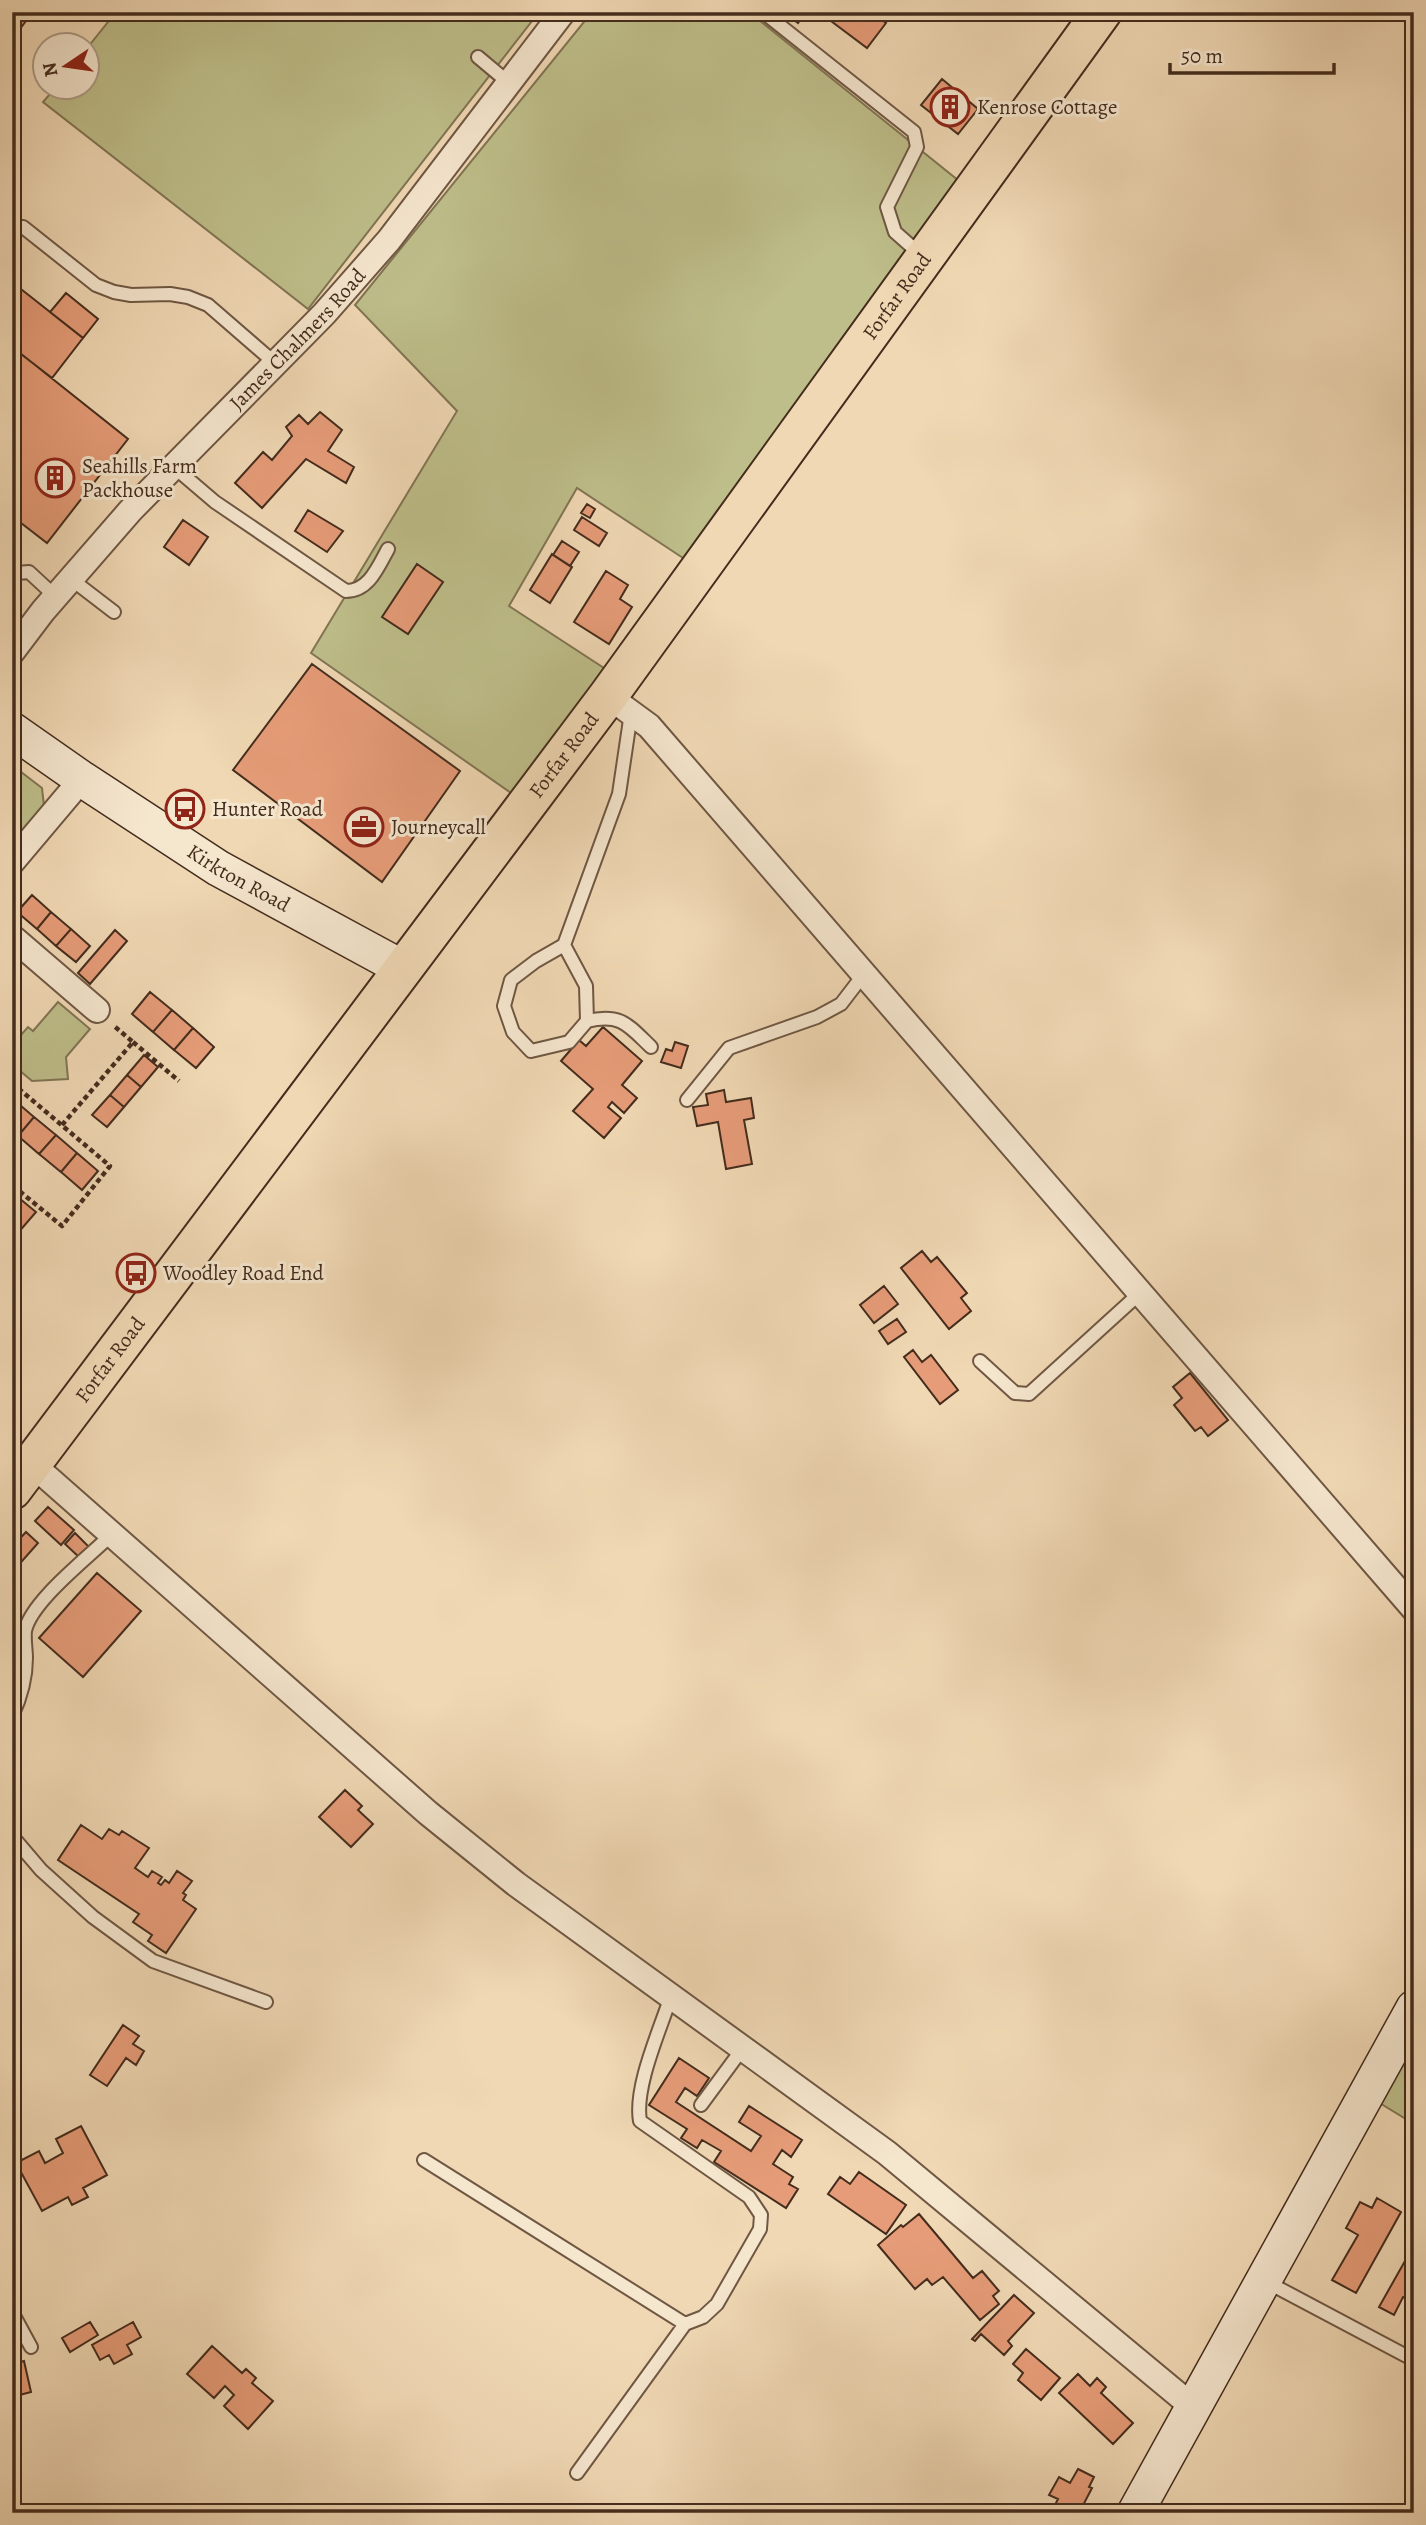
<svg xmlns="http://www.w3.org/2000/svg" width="1426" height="2525" font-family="Alegreya,serif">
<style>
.green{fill:#bebe8a;stroke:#817554;stroke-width:2}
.building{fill:#e69c78;stroke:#442c1d;stroke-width:2}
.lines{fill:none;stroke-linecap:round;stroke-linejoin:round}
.lane-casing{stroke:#6f5743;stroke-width:16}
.street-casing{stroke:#6f5743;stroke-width:28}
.secondary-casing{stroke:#442c1d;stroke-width:38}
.primary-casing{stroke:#442c1d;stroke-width:42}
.path{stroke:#442c1d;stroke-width:4.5;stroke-dasharray:5 3.5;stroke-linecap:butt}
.lane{stroke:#f5e6ce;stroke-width:12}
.street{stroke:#f5e6ce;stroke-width:24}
.secondary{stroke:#f5e6ce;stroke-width:35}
.primary{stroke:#f0d8b4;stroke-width:38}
.labels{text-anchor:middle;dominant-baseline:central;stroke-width:6;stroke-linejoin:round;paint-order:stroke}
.poi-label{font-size:21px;fill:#442c1d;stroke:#f5e6ce;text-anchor:start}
.street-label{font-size:21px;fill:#442c1d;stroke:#f5e6ce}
</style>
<rect width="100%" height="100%" fill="#f0d8b4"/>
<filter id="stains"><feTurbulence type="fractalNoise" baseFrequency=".00286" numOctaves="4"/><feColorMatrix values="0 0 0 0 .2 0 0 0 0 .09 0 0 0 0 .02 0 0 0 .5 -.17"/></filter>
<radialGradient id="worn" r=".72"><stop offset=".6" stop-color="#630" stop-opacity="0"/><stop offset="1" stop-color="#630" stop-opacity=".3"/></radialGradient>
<path class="green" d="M116 12H539L308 309 43 102 55 88H88V47Z
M592 12H749L964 185 689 562 577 488 509 606 610 672 511 793 311 653 457 411 355 305Z
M12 765 42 788 44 806 21 833 12 826Z
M58 1002 90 1029 66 1057 68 1079 32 1081 12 1064V1045L28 1027 33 1031Z
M1414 2037V2124L1378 2102Z"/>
<path class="building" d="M12 12 26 21 12 39Z
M784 12H806L798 23Z
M819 12H872L886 23 867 48Z
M942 79 978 109 958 134 921 105Z
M12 282 83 338 52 378 12 347Z
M66 293 98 319 83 338 50 312Z
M20 353 128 439 47 543 12 516V361Z
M320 412 342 430 328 451 354 467 346 483 306 459 262 508 235 483 263 452 272 460 292 436 286 427 299 415 308 424Z
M587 504 595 509 590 518 581 513Z
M308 510 343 531 327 552 295 531Z
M582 517 607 533 599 546 574 530Z
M183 520 208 537 189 565 164 547Z
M562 541 579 552 570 566 553 555Z
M552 554 572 567 550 603 530 590Z
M417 564 443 582 408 634 382 617Z
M606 571 628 585 620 599 632 607 609 644 574 622Z
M312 664 460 771 382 882 233 770Z
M32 895 51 912 37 929 17 912Z
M51 912 71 929 56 946 37 929Z
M71 929 90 946 76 962 56 946Z
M115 930 127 941 90 984 78 973Z
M150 992 172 1010 153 1032 132 1014Z
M172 1010 193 1028 174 1050 153 1032Z
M603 1027 642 1061 622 1085 637 1098 624 1113 612 1102 608 1107 621 1118 604 1138 573 1111 593 1089 561 1061 579 1040 586 1046Z
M193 1028 214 1047 196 1068 174 1050Z
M675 1042 688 1046 681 1068 661 1062 666 1049 672 1051Z
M144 1055 158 1067 141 1087 127 1075Z
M127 1075 141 1087 124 1107 110 1095Z
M724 1090 726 1102 751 1098 754 1118 744 1120 752 1164 726 1169 718 1122 697 1126 693 1107 708 1105 706 1094Z
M110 1095 124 1107 107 1127 92 1115Z
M13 1099 34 1117 18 1136 12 1131Z
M34 1117 56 1135 39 1154 18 1136Z
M56 1135 77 1153 61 1172 39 1154Z
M77 1153 98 1171 82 1190 61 1172Z
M19 1198 36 1212 17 1234 12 1229V1207Z
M922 1251 931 1262 937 1257 967 1293 961 1298 971 1311 949 1329 901 1268Z
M884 1286 898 1304 874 1323 860 1305Z
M897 1319 906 1332 888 1344 879 1331Z
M913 1350 922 1362 931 1355 958 1390 940 1404 904 1357Z
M1190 1373 1228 1420 1208 1436 1201 1427 1195 1431 1174 1405 1182 1398 1173 1387Z
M48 1507 74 1530 61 1545 35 1521Z
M26 1532 38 1543 15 1569 20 1572 12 1581V1547Z
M75 1533 89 1547 80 1558 65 1544Z
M97 1573 141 1611 83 1677 39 1638Z
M345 1790 362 1806 358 1810 373 1824 351 1847 319 1817Z
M81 1825 102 1839 109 1829 119 1835 122 1831 149 1848 135 1868 148 1877 152 1871 162 1877 158 1883 161 1885 165 1880 169 1883 177 1871 192 1881 183 1893 186 1895 183 1900 196 1909 166 1953 148 1941 152 1935 133 1922 139 1914 58 1860Z
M123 2025 139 2036 133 2044 144 2051 136 2065 126 2058 107 2086 90 2075Z
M679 2058 709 2078 697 2096 685 2088 676 2102 751 2151 761 2136 739 2122 749 2106 802 2140 791 2157 782 2150 773 2164 793 2177 789 2184 798 2189 786 2208 714 2162 721 2151 702 2140 697 2148 681 2138 687 2129 649 2105Z
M81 2126 107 2175 83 2188 88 2197 72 2205 68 2197 42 2211 16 2163 39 2151 45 2163 63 2153 56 2139Z
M859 2172 906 2205 886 2234 828 2194 840 2177 850 2184Z
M1377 2198 1401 2212 1356 2293 1332 2280 1358 2235 1346 2228 1360 2202 1372 2208Z
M919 2214 973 2278 982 2271 999 2291 993 2296 999 2304 980 2320 943 2277 932 2285 927 2279 915 2289 878 2245 901 2225 903 2227Z
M1414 2245V2303L1403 2297 1394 2315 1379 2307Z
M1014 2295 1034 2313 1008 2341 1012 2346 1004 2355 981 2334 975 2341 972 2339Z
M90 2322 98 2335 70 2352 62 2338Z
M133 2322 141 2337 127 2345 132 2354 114 2364 109 2355 100 2360 92 2345Z
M212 2346 242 2373 246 2369 256 2378 252 2383 273 2401 248 2429 224 2406 234 2395 225 2386 214 2398 187 2374Z
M1026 2349 1060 2378 1041 2400 1018 2380 1023 2373 1013 2364Z
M24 2361 31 2392 12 2397V2364Z
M1078 2374 1090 2386 1097 2378 1106 2387 1101 2393 1133 2423 1113 2444 1059 2393Z
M1078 2469 1094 2477 1089 2487 1092 2488 1079 2513H1051L1058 2499 1049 2495 1059 2477 1070 2483Z"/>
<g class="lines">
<defs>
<path id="lane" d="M763 12 914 132 917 147 887 207 895 232 921 255
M478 57 509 83
M23 227 96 285 114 292 131 295 170 294 188 297 208 305 276 364
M174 467 215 502 346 591C369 591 378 567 388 549
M12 578 17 573 29 572 56 597
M71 579 114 612
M564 945 536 961 511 980 504 1006 513 1032 531 1051 569 1042 587 1021 586 986 564 945 619 794 631 713
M587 1021C621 1013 628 1025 651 1047
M687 1100 729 1048 817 1017 841 1004 864 974
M980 1361 1015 1393 1029 1394 1140 1293
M12 1716C21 1697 26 1679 26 1658 26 1650 24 1639 25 1631 31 1601 90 1556 112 1534
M12 1836 41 1870 93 1917 153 1961 266 2002
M701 2105 743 2048
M424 2160 685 2324 703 2317 717 2304 760 2229 761 2215 749 2197 640 2121C634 2087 660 2030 671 1996
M1267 2282 1414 2360
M12 2312 31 2347
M577 2473 685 2324"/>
<g id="street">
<path id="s1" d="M12 652 43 611 130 511 324 314 389 240 563 12"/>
<path d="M608 696 649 726 1414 1609"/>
<path d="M12 862 82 779"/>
<path d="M12 937 97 1010"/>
<path d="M32 1464 428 1813 516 1884 887 2153 1193 2407"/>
</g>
<g id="secondary">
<path id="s2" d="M12 730 82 779 218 868 404 969"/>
<path d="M1135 2513 1414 2008"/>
</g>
<g id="primary">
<path id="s3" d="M12 1490 608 696 1102 12"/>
</g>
</defs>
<use href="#lane" class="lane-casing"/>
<use href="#street" class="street-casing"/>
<use href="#secondary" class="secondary-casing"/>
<use href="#primary" class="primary-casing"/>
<path class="path" d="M133 1042 179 1081
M12 1083 110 1166 62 1226 12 1185
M62 1125 133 1042 113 1025"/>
<use href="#lane" class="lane"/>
<use href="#street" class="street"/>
<use href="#secondary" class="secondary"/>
<use href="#primary" class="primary"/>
</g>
<defs>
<symbol id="building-ring" viewBox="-11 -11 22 22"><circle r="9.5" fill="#f5e6ce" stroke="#8f2418" stroke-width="1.5"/><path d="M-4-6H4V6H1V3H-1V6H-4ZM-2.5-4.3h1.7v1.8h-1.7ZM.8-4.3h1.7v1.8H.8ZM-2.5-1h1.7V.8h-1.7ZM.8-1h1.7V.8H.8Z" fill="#8f2418"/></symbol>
<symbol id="bus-ring" viewBox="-11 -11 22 22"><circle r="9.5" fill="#f5e6ce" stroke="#8f2418" stroke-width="1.5"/><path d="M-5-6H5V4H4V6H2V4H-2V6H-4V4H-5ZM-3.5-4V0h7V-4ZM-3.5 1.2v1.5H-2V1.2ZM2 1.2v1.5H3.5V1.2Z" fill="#8f2418"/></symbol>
<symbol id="office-ring" viewBox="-11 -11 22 22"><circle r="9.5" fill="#f5e6ce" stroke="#8f2418" stroke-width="1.5"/><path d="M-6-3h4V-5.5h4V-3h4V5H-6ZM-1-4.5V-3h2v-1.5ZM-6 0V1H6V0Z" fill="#8f2418"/></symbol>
</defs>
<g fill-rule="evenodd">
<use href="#building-ring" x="928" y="85" width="44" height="44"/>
<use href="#building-ring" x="33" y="456" width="44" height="44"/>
<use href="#bus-ring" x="163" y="787" width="44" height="44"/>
<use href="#office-ring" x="342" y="805" width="44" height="44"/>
<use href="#bus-ring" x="114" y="1251" width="44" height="44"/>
</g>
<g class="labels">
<g class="poi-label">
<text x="977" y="107">Kenrose Cottage</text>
<text x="82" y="466">Seahills Farm<tspan x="82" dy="24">Packhouse</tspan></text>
<text x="212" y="809">Hunter Road</text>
<text x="391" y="827">Journeycall</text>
<text x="163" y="1273">Woodley Road End</text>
</g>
<g class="street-label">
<text stroke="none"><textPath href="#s3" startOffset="1486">Forfar Road</textPath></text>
<text stroke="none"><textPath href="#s1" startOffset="424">James Chalmers Road</textPath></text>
<text stroke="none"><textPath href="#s3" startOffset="919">Forfar Road</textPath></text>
<text stroke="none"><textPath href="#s2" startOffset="271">Kirkton Road</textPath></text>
<text stroke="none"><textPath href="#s3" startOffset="163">Forfar Road</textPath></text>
</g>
</g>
<rect width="1426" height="2525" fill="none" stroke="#f0d8b4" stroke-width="42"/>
<rect x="14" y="14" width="1398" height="2497" fill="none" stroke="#442c1d" stroke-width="3.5"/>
<rect x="21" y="21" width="1384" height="2483" fill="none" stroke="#442c1d" stroke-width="2"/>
<g transform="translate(66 66) rotate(257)"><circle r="33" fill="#f5e6ce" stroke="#ae9c87" stroke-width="2"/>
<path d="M0-5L12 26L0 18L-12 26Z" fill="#8f2418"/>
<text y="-10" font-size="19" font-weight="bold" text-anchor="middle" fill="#442c1d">N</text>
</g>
<path d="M1170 63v10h164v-10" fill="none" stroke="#442c1d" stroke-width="3.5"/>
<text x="1181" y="63" font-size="21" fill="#442c1d" stroke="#f5e6ce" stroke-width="5" paint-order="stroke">50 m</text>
<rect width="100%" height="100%" filter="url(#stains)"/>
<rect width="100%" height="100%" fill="url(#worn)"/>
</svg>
